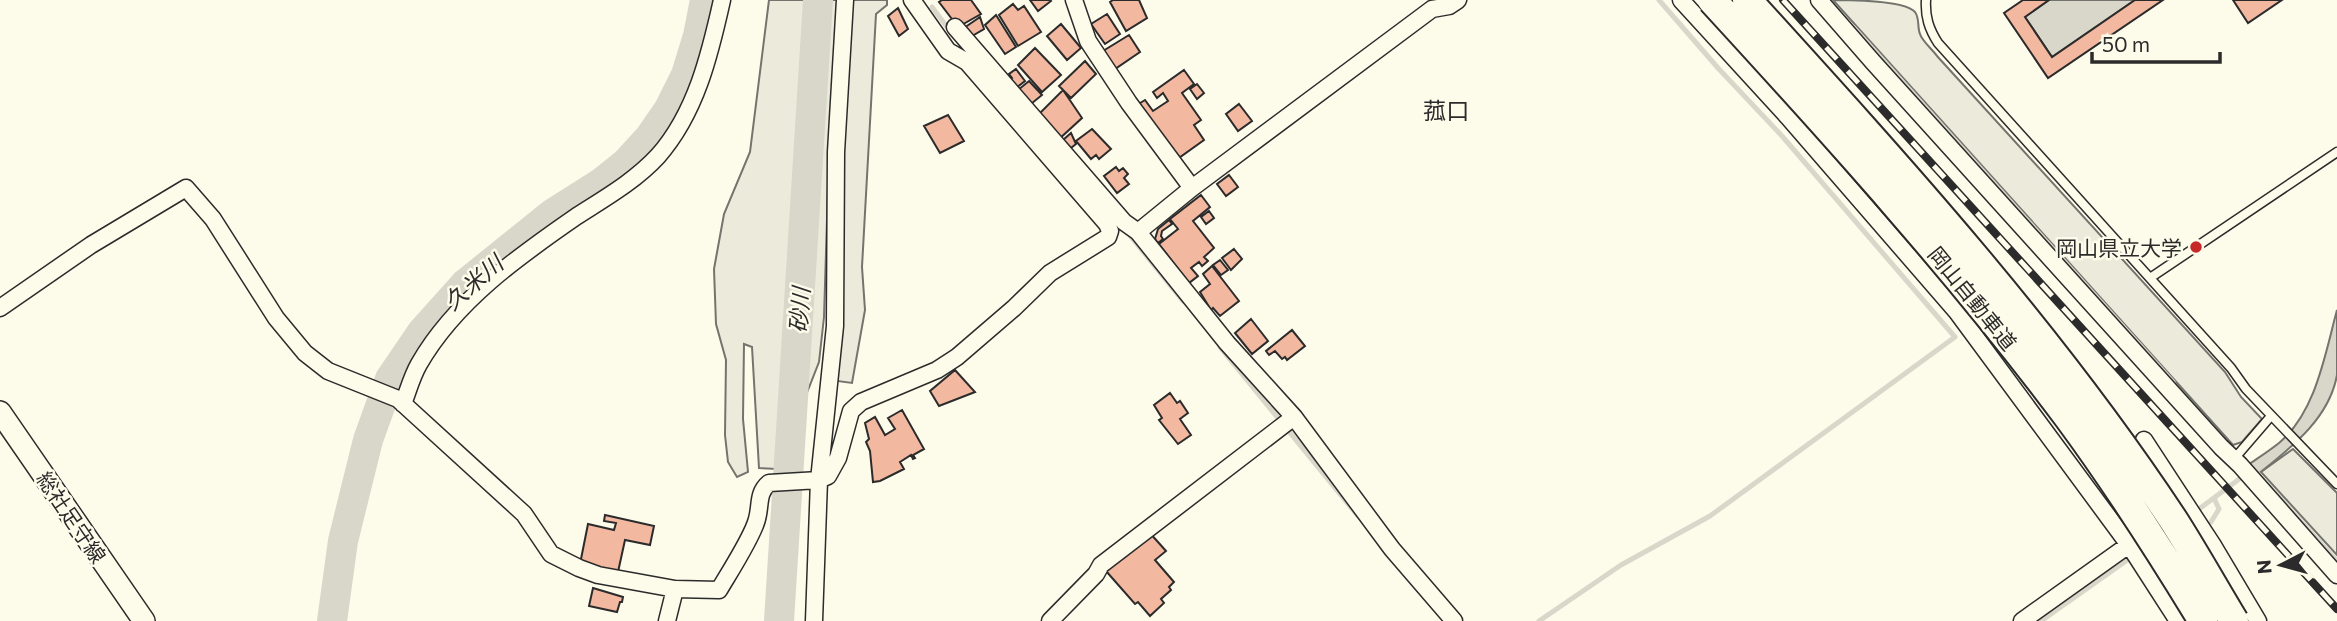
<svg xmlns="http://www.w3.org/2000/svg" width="2337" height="621" font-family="Commissioner,'Noto Sans JP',sans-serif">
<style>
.green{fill:#ecebdb;stroke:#74746e;stroke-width:2}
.water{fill:#d8d7c9;stroke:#74746e;stroke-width:2}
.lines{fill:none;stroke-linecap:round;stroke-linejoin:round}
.stream{stroke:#d8d7c9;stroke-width:5}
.river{stroke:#d8d7c9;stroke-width:30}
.building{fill:#f2b8a0;stroke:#2b2b2b;stroke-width:2}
.lane-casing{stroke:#2b2b2b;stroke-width:11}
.street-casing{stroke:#2b2b2b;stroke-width:19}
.secondary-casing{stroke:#2b2b2b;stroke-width:24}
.lane{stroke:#fdfbea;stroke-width:8}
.street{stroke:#fdfbea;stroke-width:16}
.secondary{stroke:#fdfbea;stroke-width:21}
.rail-casing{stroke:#2b2b2b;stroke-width:8}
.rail{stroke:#fdfbea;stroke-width:5;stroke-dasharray:16;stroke-linecap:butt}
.highway-bridge-casing{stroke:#2b2b2b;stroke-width:32;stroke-linecap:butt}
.highway-bridge{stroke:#fdfbea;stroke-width:28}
.poi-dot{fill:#c62828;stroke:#fdfbea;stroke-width:2.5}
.labels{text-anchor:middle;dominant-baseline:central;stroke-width:5;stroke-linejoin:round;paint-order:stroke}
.poi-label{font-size:21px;fill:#2b2b2b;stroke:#fdfbea;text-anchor:end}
.street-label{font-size:21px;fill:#2b2b2b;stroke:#fdfbea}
.neighbourhood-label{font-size:23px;fill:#2b2b2b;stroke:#fdfbea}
.water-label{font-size:23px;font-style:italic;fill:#2b2b2b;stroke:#fdfbea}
</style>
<rect width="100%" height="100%" fill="#fdfbea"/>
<path class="green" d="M769 0H838L829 155 824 317 819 362 777 469 759 468 752 347 744 344 743 419 748 472 737 477 728 462 725 435 726 360 716 324 714 269 724 214 750 152Z
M852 0H887V5L876 14 862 267 865 310 852 383 837 381 842 151Z
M1833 0C1851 0 1904 0 1915 12 1920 19 1917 27 1920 34 1922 41 1932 49 1937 56L2225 372 2241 397 2262 419 2242 442 2233 445Z
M2293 449 2337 493V555L2261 472Z"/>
<path class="water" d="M2049 0H2135L2052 57 2025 17Z
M2337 310C2337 330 2337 357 2337 375 2329 420 2289 449 2257 475L2248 465C2258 458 2269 451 2279 443 2316 412 2325 354 2337 310Z"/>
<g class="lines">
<path class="stream" d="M932 7 950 31
M1854 28 2173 382
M1128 233 1183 301
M1220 347 1358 516
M2258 474 2337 561
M2195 512 2246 474
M2211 522 2219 509 2214 498
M1539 621 1621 565 1710 516 1955 337 1782 136 1718 68 1659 0
M2041 621 2133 556"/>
<path class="river" d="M332 621 343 541 368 440 390 379 422 332 465 284 552 214 601 183 626 163 649 138 669 109 686 75 698 36 705 0
M779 621 818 0"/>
</g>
<path class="building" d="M942 0H971L981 14 958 27 939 2Z
M1030 0H1050L1051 1 1038 11Z
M1113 0H1139L1147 18 1126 31 1110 2Z
M2023 0H2049L2025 17 2052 57 2135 0H2163L2048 78 2004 13Z
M2233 0H2282L2248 23Z
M1013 4 1018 10 1024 6 1041 32 1018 46 999 15Z
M898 8 908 29 899 36 888 16Z
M1107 14 1120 34 1105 44 1091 24Z
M996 15 1016 47 1005 54 985 25Z
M980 17 984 29 967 39 961 30Z
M1061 24 1081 48 1067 60 1047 36Z
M1129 35 1140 52 1115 69 1103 51Z
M1035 48 1061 75 1042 92 1018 65Z
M1085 61 1096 74 1071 98 1059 86Z
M1016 69 1025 81 1016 88 1009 80 1012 78 1009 74Z
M1184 70 1194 84 1182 93 1201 120 1194 125 1204 140 1176 160 1137 105 1145 100 1153 111 1168 101 1163 93 1157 98 1153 92Z
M1029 81 1042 95 1031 104 1018 90Z
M1197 84 1204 93 1197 99 1190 89Z
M1063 90 1082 118 1058 140 1037 116Z
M1239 104 1252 121 1238 131 1226 114Z
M948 115 964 141 940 153 924 126Z
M1092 129 1111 149 1099 159 1096 155 1091 159 1076 141Z
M1071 133 1076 144 1071 148 1063 140Z
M1116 167 1119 171 1123 168 1128 174 1124 178 1129 184 1117 193 1104 176Z
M1229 175 1238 187 1226 196 1217 184Z
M1201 195 1210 207 1193 221 1214 248 1204 257 1208 261 1202 266 1199 262 1191 268 1198 276 1189 283 1159 244 1178 229 1170 219Z
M1209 211 1214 218 1206 224 1201 217Z
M1169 220 1172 224 1162 231 1161 236 1163 239 1158 243 1155 239 1158 229Z
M1234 249 1242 259 1231 270 1222 258Z
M1220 260 1228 270 1221 275 1213 265Z
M1212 266 1239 301 1220 316 1213 308 1211 310 1200 292 1210 284 1203 274Z
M1251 319 1268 341 1252 354 1235 333Z
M1292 330 1305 346 1287 360 1285 357 1282 359 1275 351 1269 355 1266 351Z
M955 370 975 392 939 406 930 391Z
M1170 393 1177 403 1180 401 1188 413 1180 419 1191 435 1178 444 1159 420 1162 418 1154 405Z
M902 410 924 449 913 455 915 458 913 459 911 455 900 462 904 469 880 481 873 482 870 451 866 442 869 439 865 423 875 417 885 435 895 429 888 418Z
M605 515 654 526 650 545 625 540 618 572 580 564 588 524 614 530 616 523 604 521Z
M1149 532 1166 551 1155 560 1174 582 1169 587 1171 590 1161 599 1164 603 1150 616 1138 602 1135 604 1106 571Z
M593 588 623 597 622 602H620L617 612 589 606Z"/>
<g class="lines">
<defs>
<path id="lane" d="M1926 0C1925 17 1929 29 1938 43L2231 368 2246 389 2337 484
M2150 278 2337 152
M2234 459 2271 416"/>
<path id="street" d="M1074 0 1088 41 1129 103 1192 188 1138 232 1227 343 1294 417 1392 549 1454 621
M1681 0 1788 117 1957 312 2129 545 2178 621
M1819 0 1873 62 2221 447 2240 465 2337 575
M955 27 1124 222 1138 232
M1192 188 1432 9 1449 6 1458 0
M0 308 91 245 186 188 213 219 276 318 305 353 328 371 398 399 524 514 551 554 579 568 598 575 675 589 719 590C729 573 753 536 757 519 761 505 757 493 769 483L819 480 828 476 838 458 851 411 861 402 937 370 957 357 1014 308 1050 273 1108 237 1110 231 1107 224 967 62 948 51 912 0
M403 404C408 391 412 376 419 364 455 301 519 256 577 216 605 198 635 181 658 156 696 113 710 54 722 0
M2144 440 2214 547 2258 621
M667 621 675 589
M814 621 819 480 835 326 836 152 845 0
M1050 621 1096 574 1101 565 1294 417
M2022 621 2137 539"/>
<path id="secondary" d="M0 412 144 621"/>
</defs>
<use href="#lane" class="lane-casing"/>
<use href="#street" class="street-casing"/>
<use href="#secondary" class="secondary-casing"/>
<use href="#lane" class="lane"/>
<use href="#street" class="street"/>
<use href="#secondary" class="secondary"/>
<defs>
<path id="rail" d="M1783 0 2337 609"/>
</defs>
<use href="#rail" class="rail-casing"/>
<use href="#rail" class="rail"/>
<defs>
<path id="highway-bridge" d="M1712 0C1836 135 1959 271 2069 418 2117 483 2161 552 2203 621
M1747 0C1898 166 2050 333 2174 521 2195 554 2214 588 2234 621"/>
</defs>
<use href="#highway-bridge" class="highway-bridge-casing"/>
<use href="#highway-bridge" class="highway-bridge"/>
</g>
<circle class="poi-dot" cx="2196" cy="247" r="7"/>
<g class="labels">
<g class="poi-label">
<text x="2182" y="247">岡山県立大学</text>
</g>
<g class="street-label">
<text transform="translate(1973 298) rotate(51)">岡山自動車道</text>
<text transform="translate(72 517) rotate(56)">総社足守線</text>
</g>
<g class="neighbourhood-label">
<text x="1446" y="110">菰口</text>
</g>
<g class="water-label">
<text transform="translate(473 282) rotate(-41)">久米川</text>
<text transform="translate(799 310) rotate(-86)">砂川</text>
</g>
</g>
<g transform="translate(2281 565) rotate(264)" stroke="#fdfbea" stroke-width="5" paint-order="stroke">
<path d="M0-5L12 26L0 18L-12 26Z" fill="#2b2b2b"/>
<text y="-10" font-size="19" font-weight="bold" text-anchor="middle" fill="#2b2b2b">N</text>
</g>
<path d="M2092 52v10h128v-10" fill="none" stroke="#2b2b2b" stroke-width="3.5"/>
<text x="2102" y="52" font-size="21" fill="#2b2b2b" stroke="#fdfbea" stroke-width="5" paint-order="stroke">50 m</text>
</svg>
